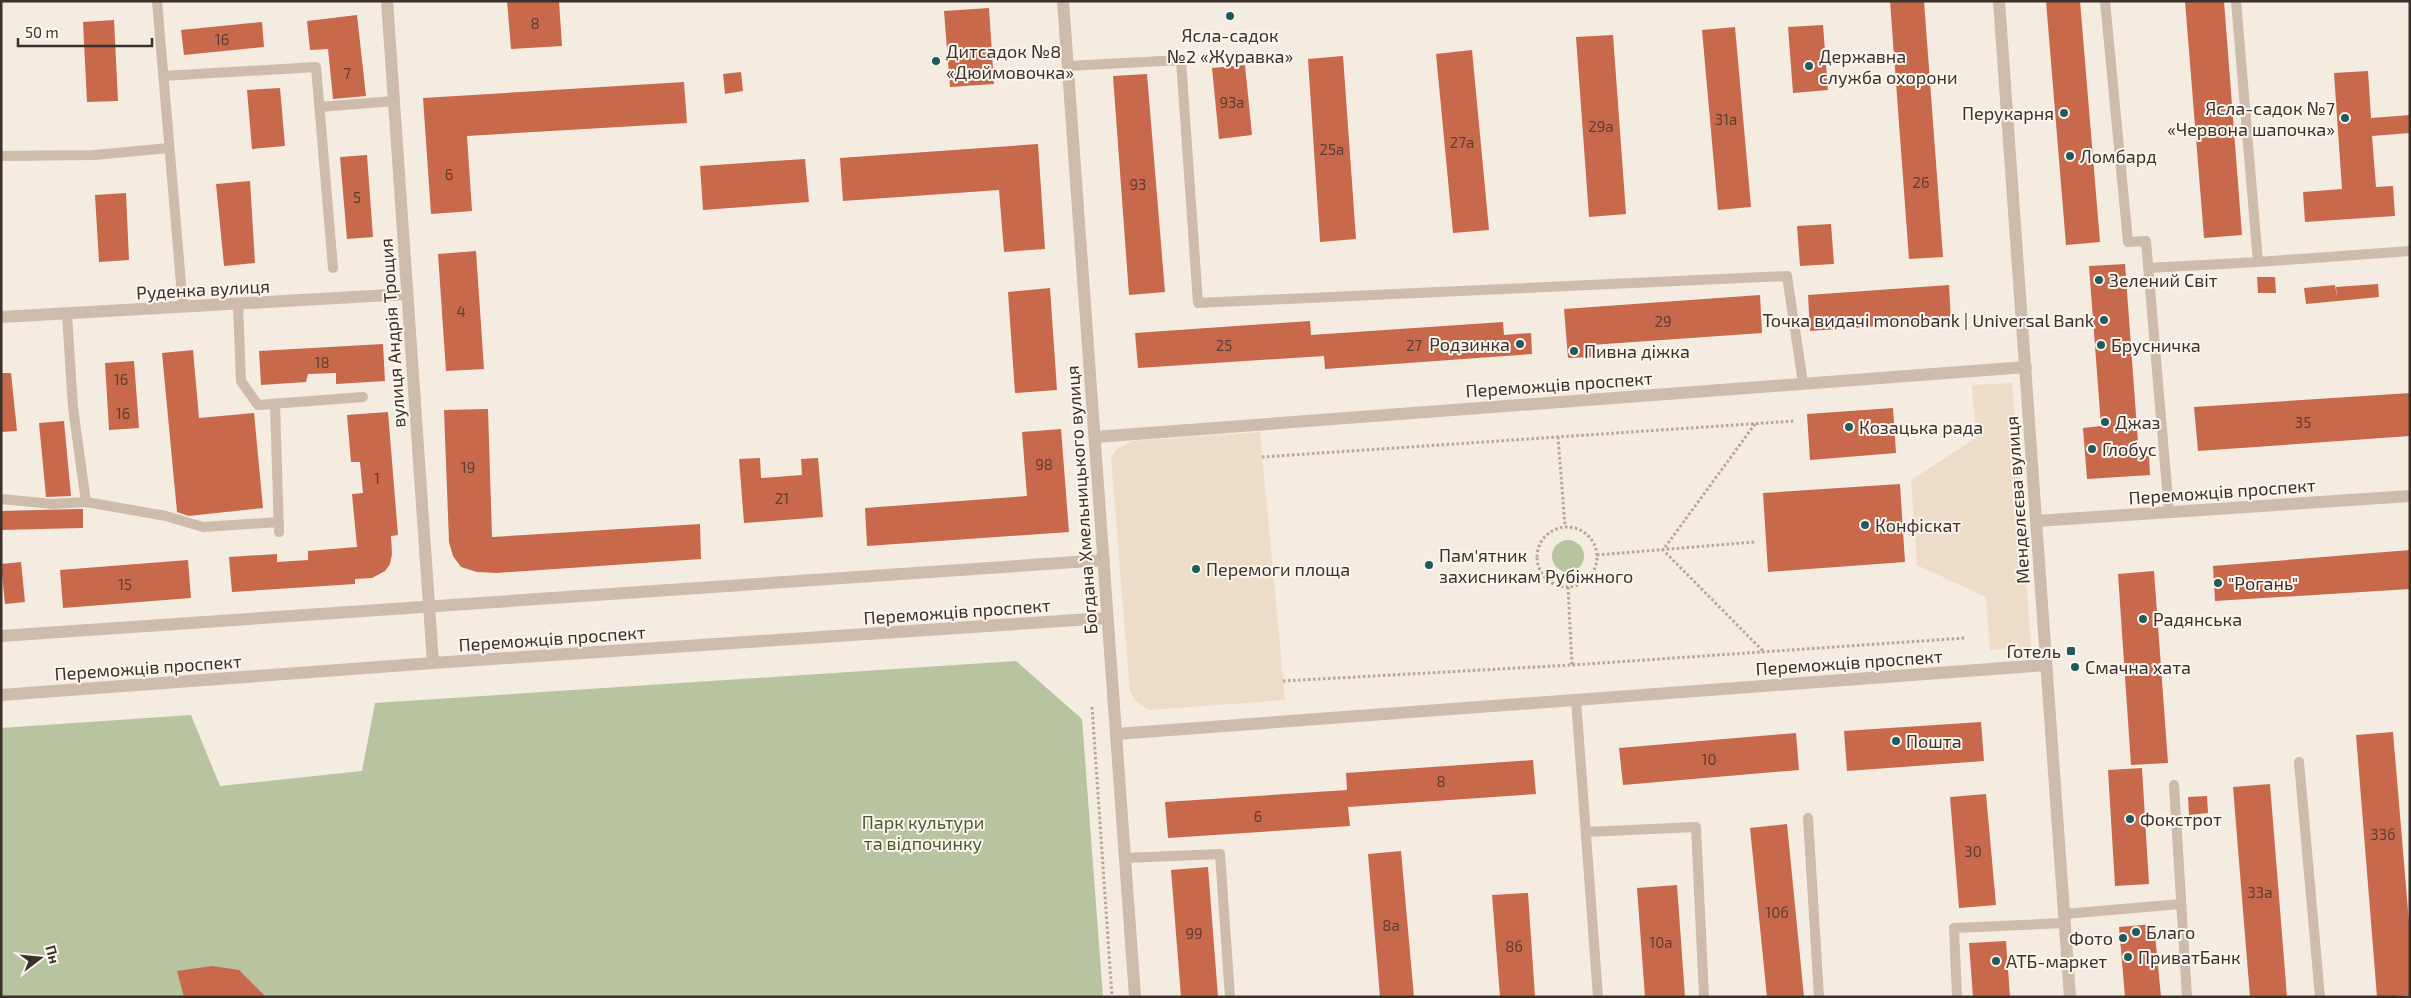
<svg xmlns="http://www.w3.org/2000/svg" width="2411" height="998" font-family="'Exo 2',sans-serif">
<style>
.green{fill:#b8c4a0}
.plaza{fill:#ecdcc8}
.building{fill:#c8694b}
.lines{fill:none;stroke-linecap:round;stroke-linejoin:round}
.path{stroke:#b9a596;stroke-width:3;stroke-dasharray:2.5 2.5;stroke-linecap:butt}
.service{stroke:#cdbbac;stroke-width:10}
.minor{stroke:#cdbbac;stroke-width:12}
.tertiary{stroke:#cdbbac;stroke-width:12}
.poi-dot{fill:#1f5a5e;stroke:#fbf5ee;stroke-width:2}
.labels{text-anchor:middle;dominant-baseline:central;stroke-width:4;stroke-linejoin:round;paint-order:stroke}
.number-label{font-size:15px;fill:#5e3e33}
.poi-label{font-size:18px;fill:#3b302b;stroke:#fbf5ee;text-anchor:start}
.street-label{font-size:18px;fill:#3b302b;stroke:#fbf5ee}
.park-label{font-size:18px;fill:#4a5a2e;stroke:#fbf5ee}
</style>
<rect width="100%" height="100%" fill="#f4ebe1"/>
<path class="green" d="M1552 556a16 16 0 1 1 32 0a16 16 0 1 1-32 0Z
M1016 661 1082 719 1103 997H1V728L191 715 220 786 362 771 375 703Z"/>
<path class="plaza" d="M2012 383 2031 647 1990 650 1986 597 1917 565 1911 480 1976 438 1972 385Z
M1260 432 1285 700 1149 710 1136 701 1130 692 1111 457 1116 450 1132 441Z"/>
<path class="building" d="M507 1H559L562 46 511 49Z
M1890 1H1924L1943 257 1909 259Z
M2046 1H2080L2100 242 2066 245Z
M2185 1H2224L2242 235 2204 238Z
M989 8 994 84 950 87 944 11Z
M357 15 366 96 333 99 328 49 310 50 307 21Z
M114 20 118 101 87 102 83 22Z
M262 22 264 47 184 55 181 30Z
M1823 25 1828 90 1793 93 1788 27Z
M1735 27 1751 207 1718 210 1702 30Z
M1613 35 1626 214 1589 217 1576 37Z
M1472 50 1489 230 1453 233 1436 54Z
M1343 56 1356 239 1320 242 1308 59Z
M1245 65 1252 135 1219 139 1212 68Z
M2368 71 2371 118 2410 115V133L2372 136 2376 187 2393 186 2395 216 2305 222 2303 192 2342 189 2334 73Z
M741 72 743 91 725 94 723 74Z
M1147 74 1165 292 1129 295 1113 76Z
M684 82 687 123 467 136 472 211 431 214 423 98Z
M280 88 285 146 252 149 247 90Z
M1038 144 1045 249 1004 252 999 190 843 201 840 158Z
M367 155 373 237 347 239 340 157Z
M805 159 809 202 703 210 700 166Z
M250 181 255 263 224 266 216 184Z
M126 193 129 260 99 262 95 195Z
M1831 224 1834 264 1800 266 1797 226Z
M476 251 484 369 446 371 438 254Z
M2125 264 2139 456H2149L2150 475 2087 479 2083 428 2101 426 2089 266Z
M2257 277H2275L2276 293H2258Z
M2378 284 2379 297 2306 304 2304 288 2335 285 2337 297 2336 287Z
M1949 285 1951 321 1810 331 1808 295Z
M1050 288 1057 390 1015 393 1008 292Z
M1760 295 1762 333 1591 345 1594 357 1568 358 1564 309Z
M1310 321 1311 335 1503 322 1504 335 1531 333 1532 354 1325 369 1324 356 1138 368 1135 333Z
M383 344 385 381 336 384V373L308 374 306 382 261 385 259 351Z
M193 350 199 418 254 413 263 508 189 516 177 512 162 353Z
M134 361 139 428 109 430 105 363Z
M1 373H11L17 431 1 432Z
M2410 393V436L2198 451 2194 407Z
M1893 408 1896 453 1810 460 1807 414Z
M488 409 492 537 700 524 701 559 497 573 477 572 461 567 453 556 449 542 444 410Z
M388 412 398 535 391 536 392 554 390 564 385 571 372 578 355 579V584L232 592 229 557 277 554V562L308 560V551L357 547 352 494 363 493 360 462H351L347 415Z
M64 421 71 496 46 497 39 423Z
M1061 429 1069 532 867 546 865 508 1027 496 1022 432Z
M760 458 761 478 802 475 801 459 818 458 823 517 744 523 739 459Z
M1900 484 1905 562 1768 572 1763 493Z
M78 509H83V528L1 530V511Z
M2410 550V589L2215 601 2213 566Z
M188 560 191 598 63 608 60 570Z
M21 562 25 602 5 604 1 564Z
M2154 571 2168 763 2131 765 2118 574Z
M1981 722 1984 761 1847 771 1844 731Z
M2393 732 2410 934V995L2377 997 2356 735Z
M1796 733 1799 770 1623 785 1619 748Z
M1533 760 1536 794 1348 807 1350 826 1168 838 1165 802 1347 790 1346 773Z
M2142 768 2149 884 2115 886 2108 770Z
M2270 784 2287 997H2250L2233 787Z
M1986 794 1996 905 1959 908 1950 797Z
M2207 796 2208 813 2189 815 2188 797Z
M1787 824 1804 997H1767L1750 828Z
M1401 851 1414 997H1380L1368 854Z
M1208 867 1218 997H1181L1171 870Z
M1677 885 1685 997H1645L1637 888Z
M1528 893 1535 997H1500L1492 895Z
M2154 924 2161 997H2125L2119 927Z
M2006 941 2010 997H1973L1969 943Z
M212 966 239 970 266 997H184L177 971Z"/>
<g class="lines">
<path class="path" d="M1755 424 1663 550 1764 652
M1558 437 1565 526
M1262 457 1794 421
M1537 557a30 30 0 1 1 60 0a30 30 0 1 1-60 0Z
M1597 555 1754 542
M1568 587 1572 665
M1283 681 1572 665 1965 638
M1092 707 1112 997"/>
<path class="service" d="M157 1 183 307
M2105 1 2128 242 2146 241 2169 512
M2236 1 2258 262 2410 251
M1068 66 1181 60 1198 303 1787 276 1803 383
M163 76 316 67 333 268
M320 107 394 101
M1 156 94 155 169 148
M2148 268 2258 262
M238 304 241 381 258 405 363 397
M275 404 279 532
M1 499 52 504 86 502 73 408 67 314
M86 502 166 516 203 527 279 522
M1576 700 1598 997
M2299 762 2320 997
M2174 785 2187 997
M1808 818 1819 997
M1586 832 1696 827 1704 997
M1125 858 1220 854 1230 997
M2064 914 2181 904
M1957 997 1954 928 2065 923"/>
<path class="minor" d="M1 317 407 294
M1095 437 2026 367
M1116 734 2046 665"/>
<path class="tertiary" d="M387 1 433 663
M1063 1 1135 997
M1999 1 2070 997
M2036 521 2410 496
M1 636 1104 560
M1 695 433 663 1106 618"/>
</g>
<g class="poi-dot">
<circle cx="1230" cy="16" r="5"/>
<circle cx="936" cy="61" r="5"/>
<circle cx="1809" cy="66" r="5"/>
<circle cx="2064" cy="113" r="5"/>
<circle cx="2345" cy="118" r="5"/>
<circle cx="2070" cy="156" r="5"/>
<circle cx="2099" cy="280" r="5"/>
<circle cx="2104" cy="320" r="5"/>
<circle cx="1520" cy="344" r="5"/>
<circle cx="2101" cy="345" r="5"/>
<circle cx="1574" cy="351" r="5"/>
<circle cx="2105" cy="422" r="5"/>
<circle cx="1849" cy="427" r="5"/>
<circle cx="2092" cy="449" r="5"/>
<circle cx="1865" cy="525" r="5"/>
<circle cx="1429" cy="565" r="5"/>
<circle cx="1196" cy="569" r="5"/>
<circle cx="2218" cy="583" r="5"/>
<circle cx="2143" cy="619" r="5"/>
<rect x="2066" y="646" width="10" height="10" rx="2.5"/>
<circle cx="2075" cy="667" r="5"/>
<circle cx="1896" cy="741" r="5"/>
<circle cx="2130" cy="819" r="5"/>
<circle cx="2136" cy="932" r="5"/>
<circle cx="2123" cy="938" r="5"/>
<circle cx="2128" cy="957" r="5"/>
<circle cx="1996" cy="961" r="5"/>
</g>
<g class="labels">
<g class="number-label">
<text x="535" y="23">8</text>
<text x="222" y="39">16</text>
<text x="347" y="73">7</text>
<text x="1232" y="102">93а</text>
<text x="1726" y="119">31а</text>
<text x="1601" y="126">29а</text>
<text x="1462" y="142">27а</text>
<text x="1332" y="149">25а</text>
<text x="449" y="174">6</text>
<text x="1921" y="182">26</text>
<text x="1138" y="184">93</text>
<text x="357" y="197">5</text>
<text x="461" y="311">4</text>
<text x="1663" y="321">29</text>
<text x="1224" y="345">25</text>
<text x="1414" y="345">27</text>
<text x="322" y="362">18</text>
<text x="121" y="379">16</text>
<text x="123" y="413">16</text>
<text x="2303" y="422">35</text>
<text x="1044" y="464">98</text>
<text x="468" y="467">19</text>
<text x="377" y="478">1</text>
<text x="782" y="498">21</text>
<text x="125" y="584">15</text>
<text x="1709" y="759">10</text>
<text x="1441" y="781">8</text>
<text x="1258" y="816">6</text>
<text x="2383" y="834">33б</text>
<text x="1973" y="851">30</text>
<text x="2260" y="892">33а</text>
<text x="1777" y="912">10б</text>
<text x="1391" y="925">8а</text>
<text x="1194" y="933">99</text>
<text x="1661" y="942">10а</text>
<text x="1514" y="946">8б</text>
</g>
<g class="poi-label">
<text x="1230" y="35" text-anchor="middle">Ясла-садок<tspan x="1230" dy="21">№2 «Журавка»</tspan></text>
<text x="946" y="51">Дитсадок №8<tspan x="946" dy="21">«Дюймовочка»</tspan></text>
<text x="1819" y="56">Державна<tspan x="1819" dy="21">служба охорони</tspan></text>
<text x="2335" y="108" text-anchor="end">Ясла-садок №7<tspan x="2335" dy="21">«Червона шапочка»</tspan></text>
<text x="2054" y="113" text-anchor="end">Перукарня</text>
<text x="2080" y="156">Ломбард</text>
<text x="2109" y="280">Зелений Світ</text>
<text x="2094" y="320" text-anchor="end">Точка видачі monobank | Universal Bank</text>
<text x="1510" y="344" text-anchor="end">Родзинка</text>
<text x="2111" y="345">Брусничка</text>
<text x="1584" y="351">Пивна діжка</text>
<text x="2115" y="422">Джаз</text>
<text x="1859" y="427">Козацька рада</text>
<text x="2102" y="449">Глобус</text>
<text x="1875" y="525">Конфіскат</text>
<text x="1439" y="555">Пам'ятник<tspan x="1439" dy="21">захисникам Рубіжного</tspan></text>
<text x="1206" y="569">Перемоги площа</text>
<text x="2228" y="583">"Рогань"</text>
<text x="2153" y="619">Радянська</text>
<text x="2061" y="651" text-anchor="end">Готель</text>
<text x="2085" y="667">Смачна хата</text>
<text x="1906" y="741">Пошта</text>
<text x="2140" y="819">Фокстрот</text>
<text x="2146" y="932">Благо</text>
<text x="2113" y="938" text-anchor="end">Фото</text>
<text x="2138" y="957">ПриватБанк</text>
<text x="2006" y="961">АТБ-маркет</text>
</g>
<g class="street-label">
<text transform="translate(203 289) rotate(-3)">Руденка вулиця</text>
<text transform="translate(392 333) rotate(-94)">вулиця Андрія Трощия</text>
<text transform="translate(1559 384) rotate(-4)">Переможців проспект</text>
<text transform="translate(2222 491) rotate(-4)">Переможців проспект</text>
<text transform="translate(1081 500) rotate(-94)">Богдана Хмельницького вулиця</text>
<text transform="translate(2017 500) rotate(-94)">Менделєєва вулиця</text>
<text transform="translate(957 611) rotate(-4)">Переможців проспект</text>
<text transform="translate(552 638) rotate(-4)">Переможців проспект</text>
<text transform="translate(1849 662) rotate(-4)">Переможців проспект</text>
<text transform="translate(148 667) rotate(-4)">Переможців проспект</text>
</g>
<g class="park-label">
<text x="923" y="822">Парк культури<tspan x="923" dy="21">та відпочинку</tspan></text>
</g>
</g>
<rect width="2411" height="998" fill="none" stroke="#3b302b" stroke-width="5"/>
<g transform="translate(40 958) rotate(74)" stroke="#fbf5ee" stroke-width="4" paint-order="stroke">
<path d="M0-4L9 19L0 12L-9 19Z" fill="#3b302b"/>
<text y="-8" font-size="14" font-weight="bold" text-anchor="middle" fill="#3b302b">Пн</text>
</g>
<path d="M18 38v8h134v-8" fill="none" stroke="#3b302b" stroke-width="2.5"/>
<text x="25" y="38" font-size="15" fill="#3b302b" stroke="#fbf5ee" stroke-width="4" paint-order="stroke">50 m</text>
</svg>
